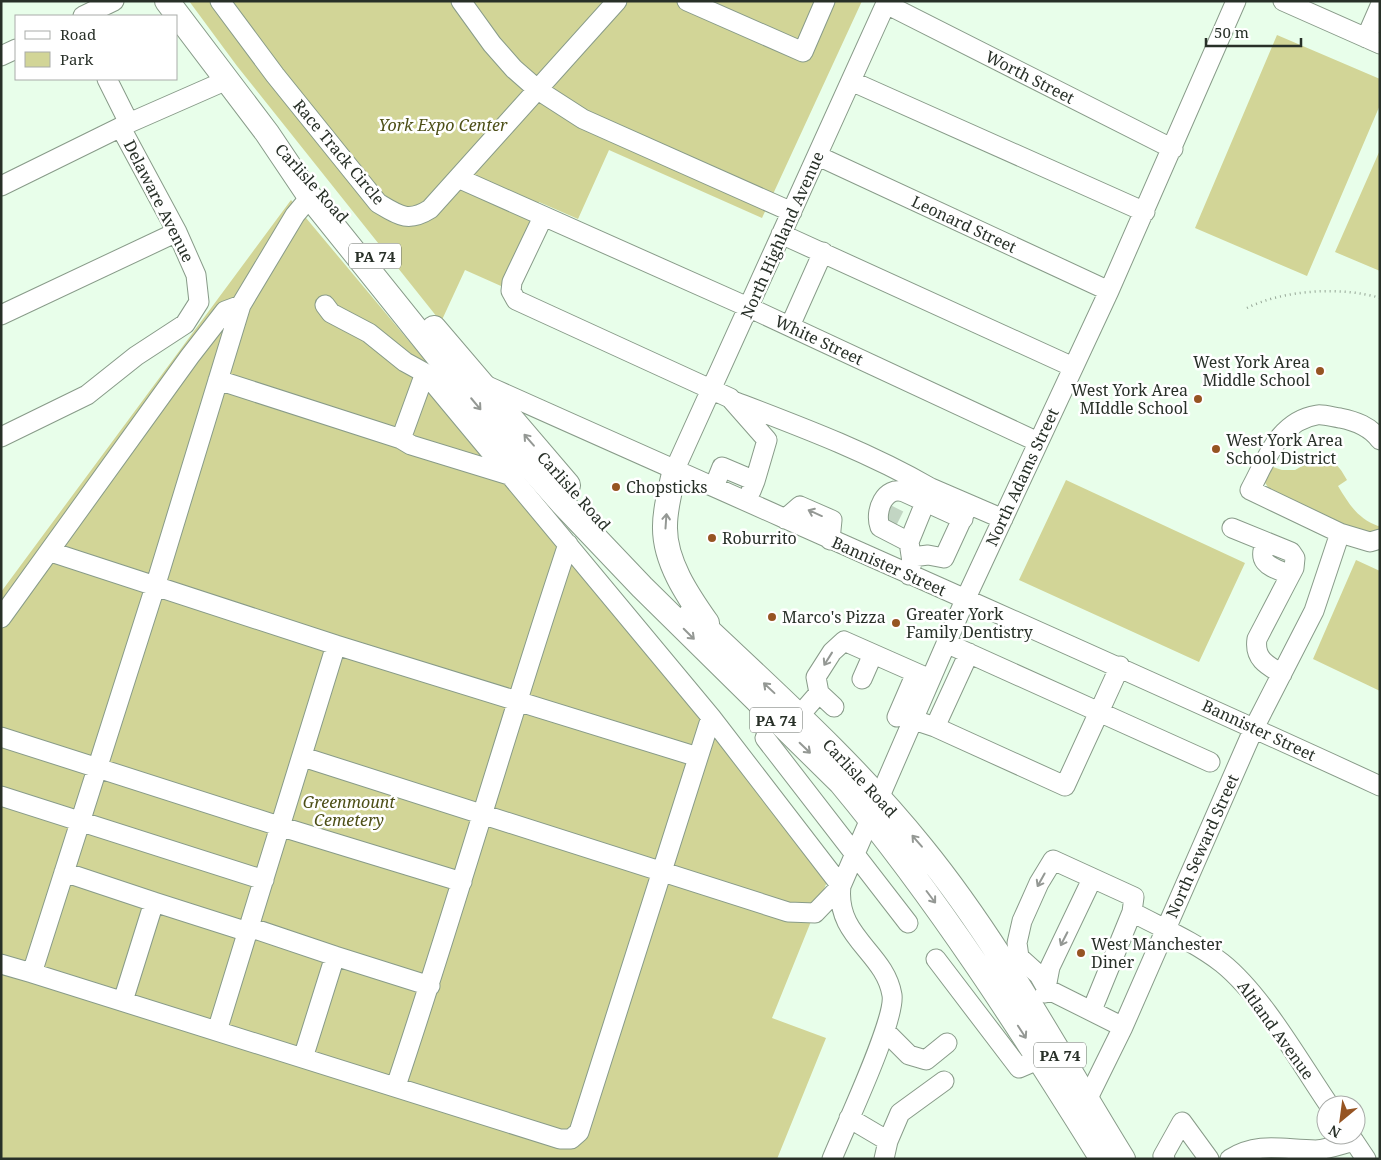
<svg xmlns="http://www.w3.org/2000/svg" width="1381" height="1160" font-family="'Noto Serif',serif">
<style>
.green{fill:#d2d597}
.lines{fill:none;stroke-linecap:round;stroke-linejoin:round}
.minor-tunnel{stroke:#c2d5c3;stroke-width:19;stroke-dasharray:19 9;stroke-linecap:butt}
.minor-casing{stroke:#889b89;stroke-width:21}
.major-casing{stroke:#889b89;stroke-width:26}
.path{stroke:#95a596;stroke-width:2.5;stroke-dasharray:1 4;stroke-linecap:butt}
.minor{stroke:#fff;stroke-width:19}
.major{stroke:#fff;stroke-width:24}
.oneway{stroke:#949894}
.poi-dot{fill:#965422;stroke:#fff;stroke-width:2}
.labels{text-anchor:middle;dominant-baseline:central;stroke-width:5;stroke-linejoin:round;paint-order:stroke}
.shield{fill:#fff;stroke:#686e68;stroke-width:1}
.shield-label{font-size:15px;font-weight:bold;fill:#283028}
.street-label{font-size:16px;fill:#283028;stroke:#fff}
.park-label{font-size:16px;font-style:italic;fill:#4d4f17;stroke:#fff}
.poi-label{font-size:16px;fill:#283028;stroke:#fff;text-anchor:start}
</style>
<rect width="100%" height="100%" fill="#e8feea"/>
<path class="green" d="M189 1H862L762 218 609 150 578 219 539 202 501 286 465 270 441 322 237 66Z
M1277 35 1380 79V105L1307 276 1195 228Z
M1380 150V271L1335 252Z
M291 200 613 585 835 862 772 1018 826 1038 777 1159H1V592Z
M1315 459C1333 458 1339 465 1347 480L1338 486C1349 504 1357 518 1378 526L1380 525V530L1363 533 1271 492 1264 481 1270 466 1282 470H1295Z
M1066 480 1245 563 1199 662 1019 580Z
M1356 560 1380 571V691L1313 659Z"/>
<g class="lines">
<path class="minor-tunnel" d="M887 514 899 520"/>
<defs>
<path id="minor" d="M220 1 275 75 378 203C398 215 408 223 430 209L617 1
M461 1 492 44 514 69 538 90 583 119 792 212
M687 1 803 52 825 1
M1283 1 1380 44
M886 4 1173 149
M83 16 114 1
M1366 38 1380 6
M1 56 16 49
M107 79 129 123
M851 81 1145 212
M818 156 1109 291
M458 178 750 308 1038 442
M1 186 129 123 227 80
M543 217 512 282 511 291 516 300 730 398 767 440 755 481
M781 234 1073 367
M325 305 331 313 369 333 405 362 425 373
M1 315 177 232
M790 326 823 252
M218 380 401 439 425 373 711 717 579 1132 571 1139H560L32 973 155 587 241 305 295 215 310 197
M483 384C782 518 1082 649 1380 786
M736 402C804 428 868 452 931 488
M1 437 87 395 136 356 185 324 199 302 196 275 177 232 121 128
M401 439 411 445 512 476
M1380 440C1370 426 1355 421 1340 418 1333 417 1323 414 1317 415 1278 421 1266 461 1250 490L1340 533 1370 542 1380 539
M675 469 887 1
M714 487 722 467 755 481 751 491
M785 519 800 506 832 520 830 540
M1232 528 1291 552 1295 558 1294 568 1257 639C1254 658 1266 665 1282 674
M909 542 880 527C874 511 885 485 904 492L963 519
M1266 542C1255 565 1273 567 1290 575
M51 552 336 645 249 927
M912 557 928 555 944 558 967 508
M909 575 912 562 909 542 931 488 1003 519
M1 618 190 356 225 311 241 305
M946 643 1099 712 1120 666
M336 645 698 757
M862 679 873 654
M819 693 816 677 832 652 844 641 930 679
M799 716 819 693 834 707
M897 717 916 673
M923 723 935 727 969 653
M935 727 1065 786 1099 712 1210 762
M1 737 282 827 462 882
M765 738 908 923
M303 757 788 912 815 913 841 886 711 717
M1 796 264 880
M64 872 154 902 123 1001
M154 902 248 932
M936 959 1019 1068 1040 1059
M1 964 32 973
M1045 993 1050 967 1092 879
M1092 1010 1132 912
M1123 1027 1047 989 1039 975 1019 957 1017 943 1022 921 1039 883 1053 860 1134 897 1132 912C1162 928 1195 942 1222 963 1262 995 1299 1061 1329 1105
M217 1031 249 927 335 956
M885 1031 909 1055 926 1060 947 1043
M303 1058 335 956 430 986
M396 1086C456 907 508 724 568 544
M1087 1100 1123 1027 1254 728 1314 611 1340 533
M849 1118 888 1141 884 1159
M1350 1135 1366 1159
M888 1141 900 1113 944 1081
M832 1159C844 1129 896 1020 892 995 885 952 835 937 841 886L965 600 1109 291 1236 1
M1165 1159 1163 1156 1182 1122 1209 1159
M1230 1159C1259 1141 1284 1150 1316 1150 1329 1149 1342 1144 1354 1141"/>
<path id="major" d="M167 1 267 133 310 197 497 430 563 504 642 587 841 783C939 901 1021 1029 1102 1159
M434 328 568 485
M675 469C671 488 665 506 665 526 664 561 688 596 707 623
M691 614C771 690 853 762 922 848 1000 944 1058 1054 1123 1159"/>
</defs>
<use href="#minor" class="minor-casing"/>
<use href="#major" class="major-casing"/>
<path class="path" d="M1247 308C1283 290 1341 286 1380 298"/>
<use href="#minor" class="minor"/>
<use href="#major" class="major"/>
</g>
<defs><path id="oneway-shaft" d="M-6 0H5M1.5-3L5.5 0L1.5 3" fill="none" stroke-width="1.6" stroke-linecap="round" stroke-linejoin="round" transform="scale(1.25)"/></defs>
<g class="oneway">
<use href="#oneway-shaft" transform="translate(476 404) rotate(50)"/>
<use href="#oneway-shaft" transform="translate(529 440) rotate(-131)"/>
<use href="#oneway-shaft" transform="translate(815 513) rotate(-156)"/>
<use href="#oneway-shaft" transform="translate(666 521) rotate(-86)"/>
<use href="#oneway-shaft" transform="translate(689 634) rotate(45)"/>
<use href="#oneway-shaft" transform="translate(828 659) rotate(122)"/>
<use href="#oneway-shaft" transform="translate(769 688) rotate(-137)"/>
<use href="#oneway-shaft" transform="translate(805 748) rotate(44)"/>
<use href="#oneway-shaft" transform="translate(917 841) rotate(-131)"/>
<use href="#oneway-shaft" transform="translate(1041 880) rotate(119)"/>
<use href="#oneway-shaft" transform="translate(931 897) rotate(53)"/>
<use href="#oneway-shaft" transform="translate(1064 939) rotate(117)"/>
<use href="#oneway-shaft" transform="translate(1022 1032) rotate(57)"/>
</g>
<g class="poi-dot">
<circle cx="1320" cy="371" r="5"/>
<circle cx="1198" cy="399" r="5"/>
<circle cx="1216" cy="449" r="5"/>
<circle cx="616" cy="487" r="5"/>
<circle cx="712" cy="538" r="5"/>
<circle cx="772" cy="617" r="5"/>
<circle cx="896" cy="623" r="5"/>
<circle cx="1081" cy="953" r="5"/>
</g>
<g class="labels">
<g class="shield">
<rect x="349" y="243.5" width="52" height="25" rx="4"/>
<rect x="750" y="707.5" width="52" height="25" rx="4"/>
<rect x="1034" y="1042.5" width="52" height="25" rx="4"/>
</g>
<g class="shield-label">
<text x="375" y="256">PA 74</text>
<text x="776" y="720">PA 74</text>
<text x="1060" y="1055">PA 74</text>
</g>
<g class="street-label">
<text transform="translate(1030 77) rotate(27)">Worth Street</text>
<text transform="translate(339 152) rotate(50)">Race Track Circle</text>
<text transform="translate(312 183) rotate(48)">Carlisle Road</text>
<text transform="translate(159 201) rotate(63)">Delaware Avenue</text>
<text transform="translate(964 224) rotate(25)">Leonard Street</text>
<text transform="translate(782 235) rotate(-66)">North Highland Avenue</text>
<text transform="translate(819 340) rotate(25)">White Street</text>
<text transform="translate(1022 477) rotate(-65)">North Adams Street</text>
<text transform="translate(574 491) rotate(48)">Carlisle Road</text>
<text transform="translate(889 566) rotate(24)">Bannister Street</text>
<text transform="translate(1259 730) rotate(25)">Bannister Street</text>
<text transform="translate(860 778) rotate(47)">Carlisle Road</text>
<text transform="translate(1202 846) rotate(-66)">North Seward Street</text>
<text transform="translate(1276 1030) rotate(54)">Altland Avenue</text>
</g>
<g class="park-label">
<text x="443" y="125">York Expo Center</text>
<text x="349" y="802">Greenmount<tspan x="349" dy="18">Cemetery</tspan></text>
</g>
<g class="poi-label">
<text x="1310" y="362" text-anchor="end">West York Area<tspan x="1310" dy="18">Middle School</tspan></text>
<text x="1188" y="390" text-anchor="end">West York Area<tspan x="1188" dy="18">MIddle School</tspan></text>
<text x="1226" y="440">West York Area<tspan x="1226" dy="18">School District</tspan></text>
<text x="626" y="487">Chopsticks</text>
<text x="722" y="538">Roburrito</text>
<text x="906" y="614">Greater York<tspan x="906" dy="18">Family Dentistry</tspan></text>
<text x="782" y="617">Marco's Pizza</text>
<text x="1091" y="944">West Manchester<tspan x="1091" dy="18">Diner</tspan></text>
</g>
</g>
<rect width="1381" height="1160" fill="none" stroke="#283028" stroke-width="5"/>
<rect x="15" y="15" width="162" height="65" fill="#ffffff" stroke="#a9aca9"/>
<rect x="25" y="31" width="25" height="8" fill="#ffffff" stroke="#a9aca9"/>
<text x="60" y="40" font-size="15" fill="#283028">Road</text>
<rect x="25" y="52" width="25" height="15" fill="#d2d597" stroke="#a9aca9"/>
<text x="60" y="65" font-size="15" fill="#283028">Park</text>
<g transform="translate(1341 1120) rotate(209)"><circle r="24" fill="#ffffff" stroke="#a9aca9"/>
<path d="M0-4L9 19L0 12L-9 19Z" fill="#965422"/>
<text y="-8" font-size="14" font-weight="bold" text-anchor="middle" fill="#283028">N</text>
</g>
<path d="M1206 38v8h95v-8" fill="none" stroke="#283028" stroke-width="2.5"/>
<text x="1214" y="38" font-size="15" fill="#283028" stroke="#ffffff" stroke-width="4" paint-order="stroke">50 m</text>
</svg>
